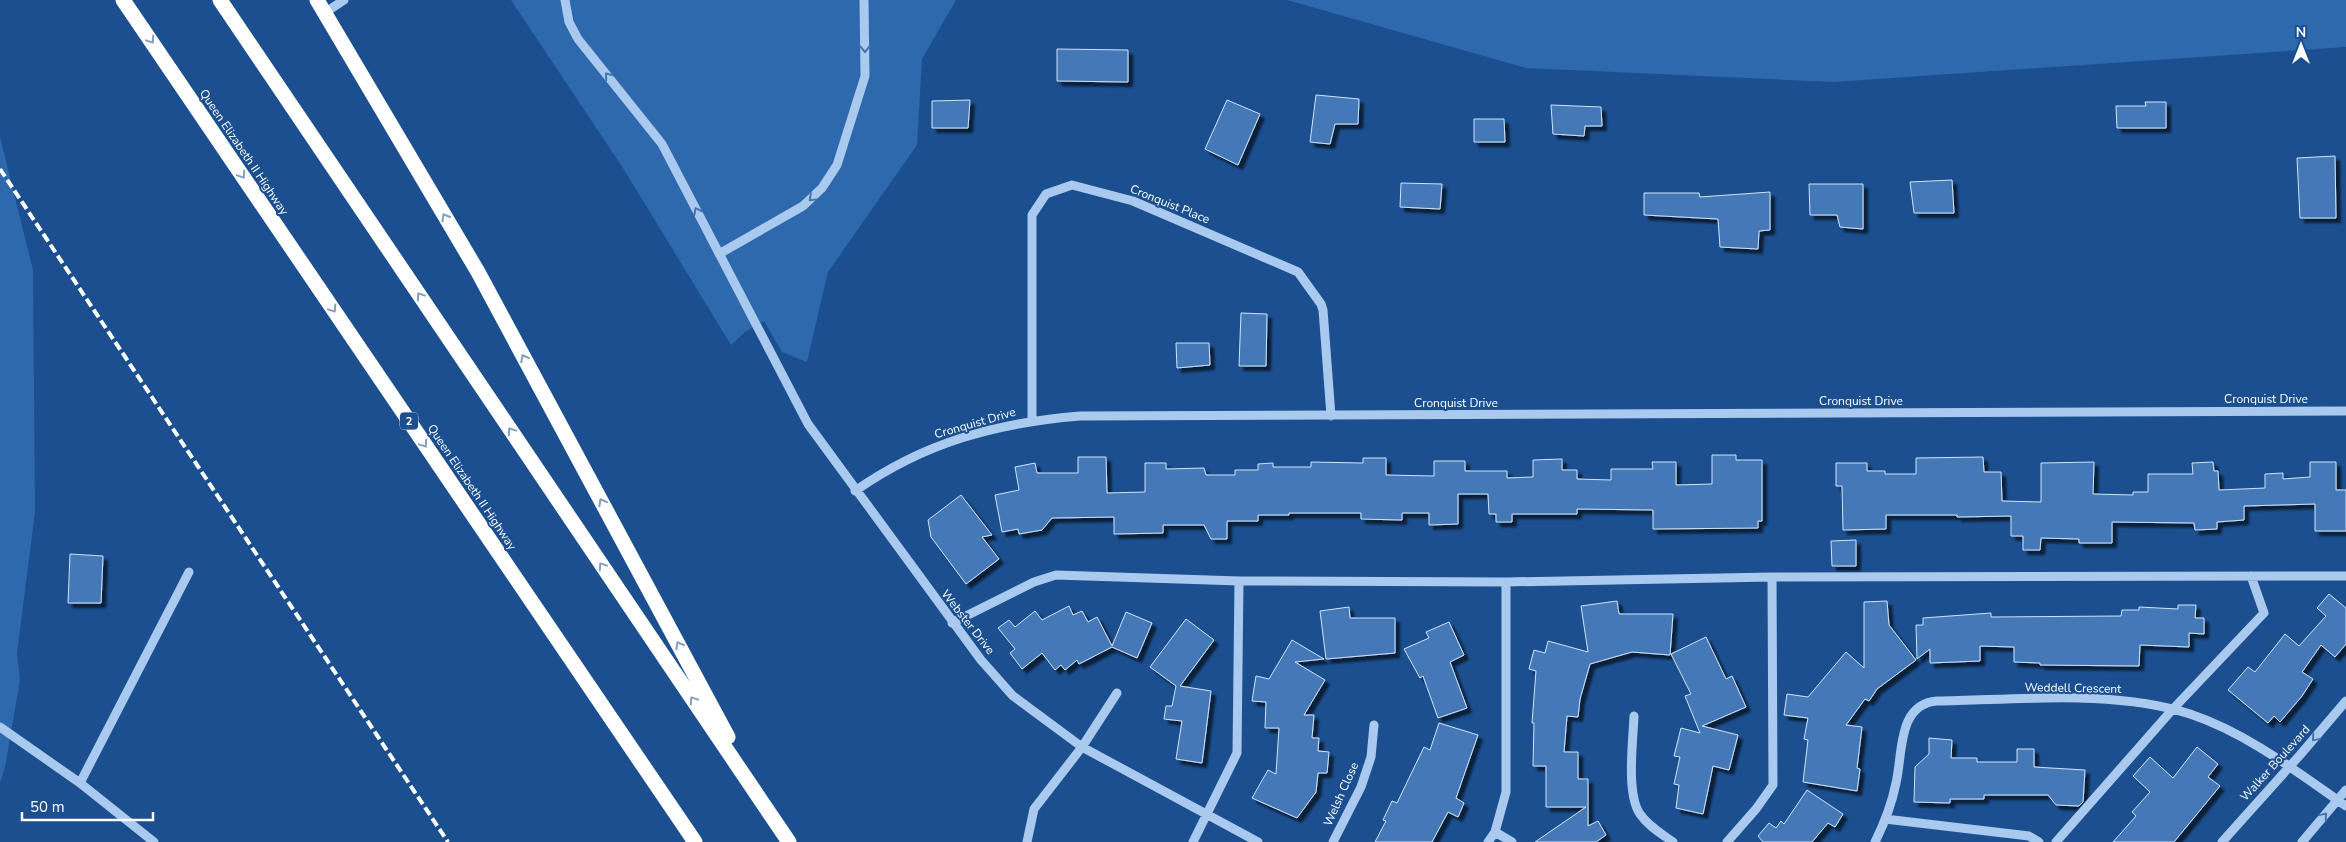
<svg xmlns="http://www.w3.org/2000/svg" width="2346" height="842" font-family="'Nunito Sans',sans-serif">
<style>
.green{fill:#2e69ad}
.building{fill:#4478b7;stroke:#cfe3fa;filter:url(#shadow)}
.lines{fill:none;stroke-linecap:round;stroke-linejoin:round}
.minor{stroke:#a9c9ee;stroke-width:9}
.highway{stroke:#fff;stroke-width:15}
.rail{stroke:#fff;stroke-width:4;stroke-dasharray:9 4;stroke-linecap:butt}
.oneway{stroke:#829ec1}
.oneway2{stroke:#4674ac}
.labels{text-anchor:middle;dominant-baseline:central;stroke-width:4;stroke-linejoin:round;paint-order:stroke}
.shield{fill:#1b4f8f;stroke:#bbcadd;stroke-width:1}
.shield-label{font-size:11px;font-weight:bold;fill:#fff}
.street-label{font-size:12px;fill:#fff;stroke:#1b4f8f}
</style>
<defs>
<filter id="shadow"><feDropShadow dx="4.5" dy="4.5" stdDeviation="1" flood-color="#0009"/></filter>
</defs>
<rect width="100%" height="100%" fill="#1b4f8f"/>
<path class="green" d="M511 0H956L922 59 917 145 828 272 807 362 782 352 764 321 745 332 731 345 623 168Z
M1287 0H2346V47L1833 82 1526 68Z
M0 137 33 270 35 512 17 653 20 680 5 767 0 783Z"/>
<path class="building" d="M1057 49 1128 50V82L1057 81Z
M1316 95 1359 99 1358 124H1335L1330 144 1310 142Z
M970 100 968 128H932V101Z
M1227 100 1260 114 1238 165 1205 149Z
M2145 102H2166V128H2117L2116 106H2146Z
M1551 105 1601 107 1602 126H1585L1584 136 1553 134Z
M1474 119H1504L1505 142H1474Z
M2335 156 2336 218H2300L2297 158Z
M1952 180 1954 213H1914L1910 182Z
M1401 183 1442 184 1440 209 1400 207Z
M1809 184H1863V229L1840 227 1837 215H1810Z
M1770 192V230L1759 231 1758 249 1720 247 1718 219 1644 215V193H1699L1700 197Z
M1241 313 1267 314 1266 366H1239Z
M1176 343H1209L1210 365 1177 368Z
M1712 455H1736V460H1762V521H1758V528L1653 529V510L1577 509V514H1512V522H1496V514H1489L1488 494H1458V524L1429 525V513H1402V520L1361 519V513H1289V515H1258V521H1227V539H1211L1204 525H1163V533L1114 534V517L1052 518 1042 530 1019 534 1018 529 1002 532 995 495 1019 490 1015 467 1035 463 1037 473H1078V457H1106L1107 493 1145 492V463H1166V469L1204 468 1206 475H1235V470H1258V464L1273 463V467H1311V462L1363 463V458H1386V475L1434 476V461H1465V471H1507V478L1533 477V460L1562 459V470H1577V479L1611 480V469H1653L1652 462H1676V485L1712 484Z
M1983 457 1984 472H2001L2002 501 2041 502V463L2094 462 2093 494 2133 495V492H2148V474H2193L2192 463 2213 462 2214 471H2218L2219 490 2265 488V474L2283 473V479L2310 477V462H2336V490H2346V531H2315V504L2244 506V520L2217 522V529L2195 530 2194 523 2112 522V543H2079V539L2041 538 2040 550H2023V536H2011V516L1957 517V515H1886V529L1843 530 1842 486H1836V463H1867V471H1885V474H1916V458Z
M961 495 992 535 982 537 999 559 966 584 931 537 928 520Z
M1856 540V566H1832L1831 541Z
M70 554 103 556 101 603H68Z
M2329 594 2346 608V644L2335 657 2321 645 2302 672 2313 679 2302 696 2280 722 2274 716 2268 723 2228 690 2248 667 2255 672 2285 634 2299 646 2326 616 2317 608Z
M1617 601 1619 614H1673L1670 655 1632 652 1590 664 1580 699 1578 717 1567 716 1564 752H1578V779H1588V826L1598 821 1606 835 1596 842H1535L1586 807H1546V766H1533L1534 723H1532L1536 671 1529 669 1534 650 1545 653 1548 641 1588 652 1581 606Z
M1887 601 1889 625 1916 660 1877 689 1869 701 1865 699 1846 725 1862 727 1857 768 1860 769 1857 791 1803 782 1808 740 1804 739 1808 718 1784 715 1787 694 1808 697 1846 652 1864 668V602Z
M2178 605H2196L2195 618H2204V634L2189 633V647L2140 645 2139 666 2040 665V663L2014 662V647L1980 646V661L1930 663V649L1917 659 1916 625H1923V618L1991 613V617L2121 616 2122 610H2139V607L2178 609Z
M1069 606 1073 615 1082 611 1088 622 1097 617 1112 646 1126 612 1152 623 1137 658 1112 647 1079 664 1077 660 1065 670 1061 665 1055 670 1042 653 1022 669 1010 653 1015 649 998 628 1009 620 1015 627 1035 611 1042 620Z
M1349 607 1350 618H1395V653L1326 659 1320 611Z
M1186 619 1214 640 1180 686 1211 691 1202 763 1176 759 1182 721 1164 719 1166 706H1172L1176 686 1150 667Z
M1449 622 1464 655 1450 662 1467 708 1438 718 1423 676 1420 678 1404 649 1429 638 1426 632Z
M1706 637 1726 679 1732 676 1746 707 1702 726 1738 735 1729 770 1713 766 1703 814 1676 808 1679 785 1674 784 1680 757 1674 756 1681 728 1700 733 1685 696 1691 694 1671 654Z
M1292 640 1324 659 1295 662 1325 680 1304 715H1314L1312 738H1319L1318 751 1329 752 1327 773H1318L1316 792 1297 818 1252 798 1268 770 1276 774 1279 728H1265L1266 702 1252 701 1256 676 1269 679Z
M1439 723 1478 735 1456 798 1464 803 1458 817 1448 812 1432 842H1375L1386 821 1383 820 1392 801 1397 803 1424 747 1430 750Z
M1929 738 1952 740 1951 758H1977V762H2017V749H2034V767L2085 770 2083 802 2079 806 2056 805 2048 795H1984V799H1950V803L1914 802 1915 767 1929 754Z
M2197 747 2218 764 2208 777 2220 786 2174 842H2113L2136 816 2132 812 2150 792 2133 776 2150 757 2173 778Z
M1807 790 1843 814 1835 827 1828 823 1812 842H1763L1758 836 1769 823 1776 828 1781 821 1784 824Z"/>
<g class="lines">
<path class="minor" d="M565 0 569 22 578 39 662 144 808 424 981 660 1013 696 1082 747 1258 842
M326 12 344 0
M719 254 803 206 822 188 837 165 865 76 864 0
M1032 420V215L1046 194 1072 185 1133 201 1298 272 1321 304 1323 310 1331 416
M855 491C925 442 996 423 1080 416L2346 411
M952 623 1034 582 1056 575 1239 581 1506 582 1772 577 2346 576
M1634 716C1633 741 1626 794 1640 814 1648 826 1662 834 1673 842
M0 727 80 783 154 842
M80 783 189 572
M1885 819 2029 836 2039 842
M1495 832 1512 842
M1027 842 1034 809 1082 747 1117 693
M1193 842 1237 753 1239 581
M1333 842 1361 787 1371 757 1374 725
M1488 842 1495 832 1506 792V582
M1727 842 1756 809 1773 785 1772 577
M1875 842C1884 824 1892 803 1896 783 1903 754 1897 704 1937 701 2016 700 2115 689 2190 714 2247 733 2297 772 2346 806
M2056 842 2172 710 2264 613 2251 576
M2222 842 2300 755 2346 701
M2302 842 2346 790"/>
<path class="highway" d="M123 0 695 842
M220 0 789 842
M317 0 478 272 728 737"/>
<path class="rail" d="M0 169 448 842"/>
</g>
<defs><path id="oneway-chevron" d="M-2-3.5L2.5 0L-2 3.5" fill="none" stroke-width="1.6" stroke-linecap="round" stroke-linejoin="round" transform="scale(1.25)"/></defs>
<g class="oneway">
<use href="#oneway-chevron" transform="translate(151 40) rotate(56)"/>
<use href="#oneway-chevron" transform="translate(242 175) rotate(56)"/>
<use href="#oneway-chevron" transform="translate(445 217) rotate(-120)"/>
<use href="#oneway-chevron" transform="translate(420 296) rotate(-124)"/>
<use href="#oneway-chevron" transform="translate(333 309) rotate(56)"/>
<use href="#oneway-chevron" transform="translate(524 358) rotate(-118)"/>
<use href="#oneway-chevron" transform="translate(511 431) rotate(-124)"/>
<use href="#oneway-chevron" transform="translate(424 444) rotate(56)"/>
<use href="#oneway-chevron" transform="translate(602 502) rotate(-118)"/>
<use href="#oneway-chevron" transform="translate(602 566) rotate(-124)"/>
<use href="#oneway-chevron" transform="translate(679 645) rotate(-118)"/>
<use href="#oneway-chevron" transform="translate(693 700) rotate(-124)"/>
</g>
<g class="oneway2">
<use href="#oneway-chevron" transform="translate(865 49) rotate(89)"/>
<use href="#oneway-chevron" transform="translate(608 76) rotate(-129)"/>
<use href="#oneway-chevron" transform="translate(812 198) rotate(137)"/>
<use href="#oneway-chevron" transform="translate(697 211) rotate(-117)"/>
<use href="#oneway-chevron" transform="translate(2315 738) rotate(130)"/>
<use href="#oneway-chevron" transform="translate(2324 816) rotate(-50)"/>
</g>
<g class="labels">
<rect class="shield" x="400" y="412.5" width="18" height="17" rx="4"/>
<g class="shield-label">
<text x="409" y="421">2</text>
</g>
<g class="street-label">
<text transform="translate(244 152) rotate(56)">Queen Elizabeth II Highway</text>
<text transform="translate(1170 204) rotate(22)">Cronquist Place</text>
<text x="2266" y="399">Cronquist Drive</text>
<text x="1861" y="401">Cronquist Drive</text>
<text x="1456" y="403">Cronquist Drive</text>
<text transform="translate(975 423) rotate(-16)">Cronquist Drive</text>
<text transform="translate(472 487) rotate(56)">Queen Elizabeth II Highway</text>
<text transform="translate(968 622) rotate(52)">Webster Drive</text>
<text transform="translate(2073 688) rotate(1)">Weddell Crescent</text>
<text transform="translate(2275 763) rotate(-48)">Walker Boulevard</text>
<text transform="translate(1341 794) rotate(-66)">Welsh Close</text>
</g>
</g>
<g transform="translate(2301 45)" stroke="#1b4f8f" stroke-width="4" paint-order="stroke">
<path d="M0-4L9 19L0 12L-9 19Z" fill="#ffffff"/>
<text y="-8" font-size="14" font-weight="bold" text-anchor="middle" fill="#ffffff">N</text>
</g>
<path d="M22 812v8h131v-8" fill="none" stroke="#ffffff" stroke-width="2.5"/>
<text x="30" y="812" font-size="15" fill="#ffffff" stroke="#1b4f8f" stroke-width="4" paint-order="stroke">50 m</text>
</svg>
